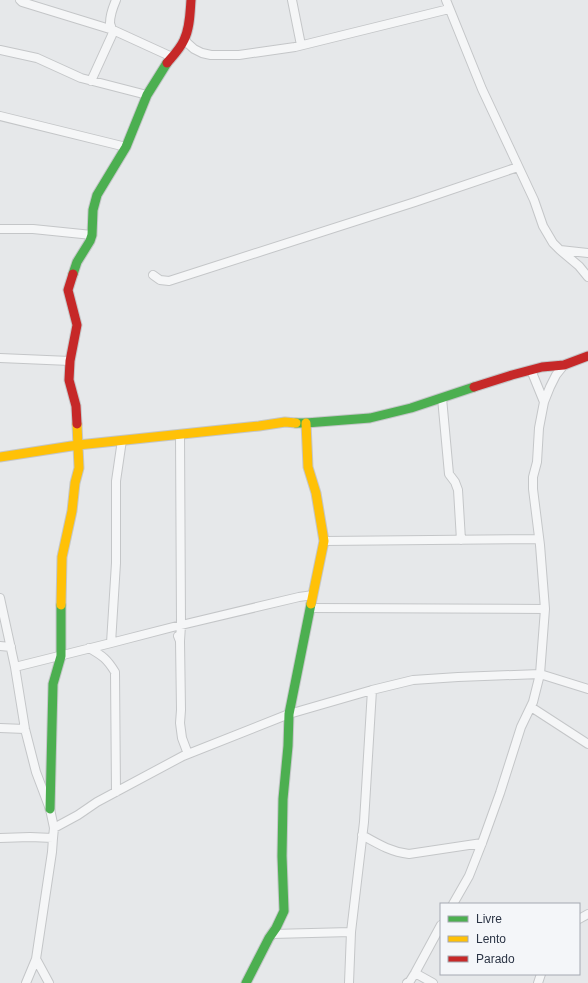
<svg xmlns="http://www.w3.org/2000/svg" width="588" height="983" font-family="Arial,sans-serif">
<style>
.lines{fill:none;stroke-linecap:round;stroke-linejoin:round}
.street-casing{stroke:#c4c6c8;stroke-width:10}
.fast-casing{stroke:#c4c6c8;stroke-width:11}
.slow-casing{stroke:#c4c6c8;stroke-width:11}
.jam-casing{stroke:#c4c6c8;stroke-width:11}
.street{stroke:#f5f6f7;stroke-width:8}
.fast{stroke:#4caf50;stroke-width:9}
.slow{stroke:#ffc107;stroke-width:9}
.jam{stroke:#c62828;stroke-width:9}
</style>
<rect width="100%" height="100%" fill="#e6e8ea"/>
<g class="lines">
<defs>
<path id="street" d="M20 0 22 2 113 30 172 57
M292 0 301 45
M446 0 482 89 534 200 543 226 553 243 560 250 588 253
M184 40 194 49 202 53 211 55H239L295 47 449 9
M0 50 37 58 81 78 147 95
M91 81 112 35C113 28 111 28 110 23 110 15 113 7 116 0
M0 116 126 147
M0 229H33L92 235
M560 250 579 266 588 277
M153 275 160 280 169 281 415 202 518 167
M0 358 70 361
M531 370 544 402
M442 398 449 474 455 482 458 490 461 540
M324 541 539 539
M0 598 15 667 25 729 36 772 50 809 54 828 53 838 52 852 36 959 26 983
M310 608 545 609
M178 636 180 641 181 710 180 723 182 738 188 754
M180 641 181 625 180 434
M111 643 116 563V481L122 440
M0 646 11 647
M89 648C103 656 107 659 115 672L116 792
M15 667 111 643 173 627 299 597 313 595
M531 707 588 744
M0 728 25 729
M54 828 78 815 97 802 183 756 289 714 372 690 413 680 458 677 540 674 588 689
M362 835C378 844 391 852 409 854L482 843
M0 838 30 837 53 838
M453 904 469 876 482 843 500 793 521 727 533 702 540 674 545 609 540 545 533 489V477L537 462 539 428 544 402 550 387 556 375 564 365
M579 919 588 914
M272 934 351 932
M36 959 49 983
M415 973 433 983
M349 983 351 932 364 822 372 690
M407 983 410 981 415 973 441 925
M538 983 541 974"/>
<path id="fast" d="M73 274 77 262 90 241 92 235 93 210 97 195 126 147 147 95 167 63
M296 423H306L370 418 411 408 474 387
M50 809 53 684 61 656V605
M246 983 269 938 276 928 284 911 282 856 283 799 288 746 289 714 311 604"/>
<path id="slow" d="M306 423 308 467 316 493 324 541 311 604
M0 457 78 445 259 426 285 422 296 423
M61 605 62 557 72 511 75 483 79 468 77 424"/>
<path id="jam" d="M167 63C173 56 180 49 184 40 190 28 190 13 191 0
M73 274 68 290 77 325 70 361 69 380 76 406 77 424
M474 387 512 375 542 367 564 365 588 356"/>
</defs>
<use href="#street" class="street-casing"/>
<use href="#fast" class="fast-casing"/>
<use href="#slow" class="slow-casing"/>
<use href="#jam" class="jam-casing"/>
<use href="#street" class="street"/>
<use href="#fast" class="fast"/>
<use href="#slow" class="slow"/>
<use href="#jam" class="jam"/>
</g>
<rect x="440" y="903" width="140" height="72" fill="#f4f6f9" stroke="#a4a8b1"/>
<rect x="448" y="916" width="20" height="6" fill="#4caf50" stroke="#a4a8b1"/>
<text x="476" y="923" font-size="12" fill="#2b3445">Livre</text>
<rect x="448" y="936" width="20" height="6" fill="#ffc107" stroke="#a4a8b1"/>
<text x="476" y="943" font-size="12" fill="#2b3445">Lento</text>
<rect x="448" y="956" width="20" height="6" fill="#c62828" stroke="#a4a8b1"/>
<text x="476" y="963" font-size="12" fill="#2b3445">Parado</text>
</svg>
